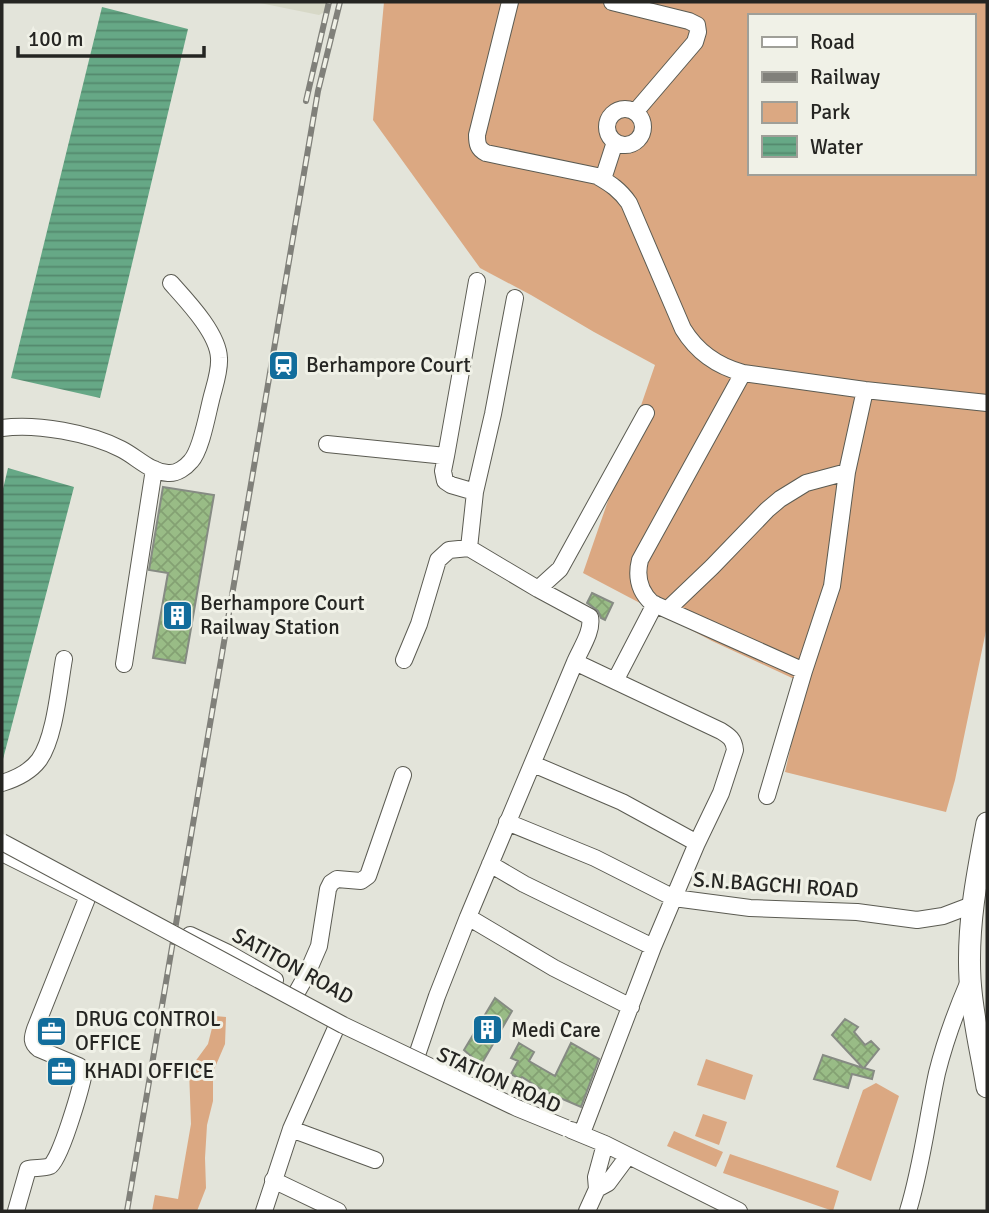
<svg xmlns="http://www.w3.org/2000/svg" width="989" height="1213" font-family="Signika,sans-serif">
<style>
.built{fill:#d7d8c7}
.green{fill:#dba882;fill-rule:evenodd}
.water{fill:url(#water-rules)}
.building{fill:url(#building-cross-hatch);stroke:#868b83;stroke-width:2}
.lines{fill:none;stroke-linecap:round;stroke-linejoin:round}
.minor-casing{stroke:#5b5b52;stroke-width:18}
.major-casing{stroke:#5b5b52;stroke-width:23}
.minor{stroke:#fff;stroke-width:16}
.major{stroke:#fff;stroke-width:21}
.rail-casing{stroke:#80807a;stroke-width:6}
.rail{stroke:#f0f1e7;stroke-width:3.5;stroke-dasharray:10;stroke-linecap:butt}
.minor-bridge-casing{stroke:#5b5b52;stroke-width:18;stroke-linecap:butt}
.minor-bridge{stroke:#fff;stroke-width:16}
.labels{text-anchor:middle;dominant-baseline:central;stroke-width:6;stroke-linejoin:round;paint-order:stroke}
.poi-label{font-size:21px;fill:#252522;stroke:#f0f1e7;text-anchor:start}
.street-label{font-size:21px;fill:#252522;stroke:#f0f1e7}
</style>
<defs>
<pattern id="water-rules" width="6" height="5" patternUnits="userSpaceOnUse" patternTransform="scale(1.75)"><rect width="6" height="5" fill="#66a886"/><path d="M0 2.5h6" fill="none" stroke="#54896d"/></pattern>
<pattern id="building-cross-hatch" width="8" height="8" patternUnits="userSpaceOnUse" patternTransform="scale(1.75)"><rect width="8" height="8" fill="#99bc86"/><path d="M0 0l8 8M0 8l8-8" fill="none" stroke="#84a173"/></pattern>
</defs>
<rect width="100%" height="100%" fill="#e3e4da"/>
<path class="built" d="M255 2H330L328 10 319 15Z"/>
<path class="green" d="M384 2H987V626L955 780 946 812 785 772 805 684 712 641 583 573 655 365 594 332 531 295 480 268 373 120ZM749 16H973V173H749Z
M215 1016 226 1017 225 1044 213 1072V1101L207 1125 205 1158 206 1188 197 1211H152L155 1195 178 1199 191 1124 189 1070 208 1044Z
M706 1059 753 1075 745 1100 697 1085Z
M876 1083 899 1096 871 1181 836 1167 863 1090Z
M703 1114 727 1122 719 1145 695 1136Z
M674 1131 723 1152 716 1167 667 1146Z
M730 1154 839 1191 833 1211 723 1173Z"/>
<path class="water" d="M102 7 188 29 100 398 11 378Z
M8 468 74 487 2 763V493Z"/>
<path class="building" d="M163 487 214 495 185 663 153 658 168 573 149 570Z
M592 593 613 603 605 620 601 618 598 611 587 603Z
M495 998 512 1011 481 1065 464 1050Z
M845 1019 858 1027 854 1032 865 1045 871 1041 879 1049 864 1068 874 1071 872 1079 852 1074 848 1088 814 1079 823 1055 863 1068 832 1035Z
M519 1043 534 1052 529 1061 555 1076 571 1043 599 1059 581 1107 544 1091 522 1077 520 1079 511 1074 518 1061 511 1058Z"/>
<g class="lines">
<defs>
<path id="minor" d="M510 2 477 135C477 144 478 149 486 153L597 176C611 184 620 190 629 203L683 329C697 352 717 366 743 373L865 390 987 403
M612 2 689 21 697 25 698 32 695 42 636 111
M607 127a18 18 0 1 1 36 0a18 18 0 1 1-36 0Z
M603 179 615 142
M743 373 640 560C636 576 639 591 652 603L804 671
M2 428C36 423 90 433 121 449 137 457 150 472 168 473 177 474 186 467 191 461 201 450 207 416 211 400 214 387 220 372 219 358 218 333 187 301 171 283
M327 444 446 456 443 471 445 481 451 485 475 492 469 548 538 589
M446 456 477 281
M475 492 493 414 515 298
M668 609 712 567 767 510 780 499 806 483 847 472
M404 660 419 624 438 560 449 550 469 548
M575 662C581 648 593 631 590 617L538 589 560 569 646 413
M124 664 154 469
M615 681 655 604
M533 764 622 802 697 843
M2 783C15 779 30 772 39 760 55 738 59 687 64 659
M767 796 804 671 832 586 847 472 865 390
M507 822 595 858 674 898 750 908 857 912 917 920 943 916 972 905
M2 853 82 893
M490 864 524 884 653 947
M468 917 554 968 631 1007
M190 935 228 953 275 980
M297 992 306 976 319 946 328 889 331 883 337 879 361 881 368 876 403 775
M418 1052 437 996 468 917 575 662 721 731C729 736 734 739 735 750L721 793 697 843 653 947 582 1133
M291 1129 375 1160
M571 1130 605 1144 739 1211
M273 1180 338 1211
M597 1189 608 1183 628 1156
M16 1211 28 1169C34 1167 43 1169 50 1166 60 1161 80 1091 83 1077L82 1070 79 1066 39 1049C31 1043 32 1038 35 1029L88 896
M264 1211 291 1129 336 1028
M587 1211 597 1189 596 1177 605 1144
M908 1211C922 1166 927 1119 937 1073 945 1041 956 1011 969 981"/>
<path id="major" d="M987 823C977 875 967 926 970 979 972 1015 981 1051 987 1087"/>
</defs>
<use href="#minor" class="minor-casing"/>
<use href="#major" class="major-casing"/>
<use href="#minor" class="minor"/>
<use href="#major" class="major"/>
<defs>
<path id="rail" d="M306 101 329 2
M127 1211 318 91 340 2"/>
</defs>
<use href="#rail" class="rail-casing"/>
<use href="#rail" class="rail"/>
<defs>
<path id="minor-bridge" d="M2 842 343 1025 517 1108 566 1128"/>
</defs>
<use href="#minor-bridge" class="minor-bridge-casing"/>
<use href="#minor-bridge" class="minor-bridge"/>
</g>
<defs>
<symbol id="station-square" viewBox="-11 -11 22 22"><rect x="-9" y="-9" width="18" height="18" rx="4" fill="#126d9c" stroke="#f0f1e7"/><path d="M-3-6H3Q5-6 5-4V2Q5 4 3 4L4.5 6H3L1.5 4h-3L-3 6H-4.5L-3 4Q-5 4-5 2V-4Q-5-6-3-6ZM-3.5-4v3h7v-3ZM-3.5 1v1.5H-2V1ZM2 1v1.5H3.5V1Z" fill="#fff"/></symbol>
<symbol id="building-square" viewBox="-11 -11 22 22"><rect x="-9" y="-9" width="18" height="18" rx="4" fill="#126d9c" stroke="#f0f1e7"/><path d="M-4-6H4V6H1V3H-1V6H-4ZM-2.5-4.3h1.7v1.8h-1.7ZM.8-4.3h1.7v1.8H.8ZM-2.5-1h1.7V.8h-1.7ZM.8-1h1.7V.8H.8Z" fill="#fff"/></symbol>
<symbol id="office-square" viewBox="-11 -11 22 22"><rect x="-9" y="-9" width="18" height="18" rx="4" fill="#126d9c" stroke="#f0f1e7"/><path d="M-6-3h4V-5.5h4V-3h4V5H-6ZM-1-4.5V-3h2v-1.5ZM-6 0V1H6V0Z" fill="#fff"/></symbol>
</defs>
<g fill-rule="evenodd">
<use href="#station-square" x="266" y="348" width="35" height="35"/>
<use href="#building-square" x="160" y="598" width="35" height="35"/>
<use href="#building-square" x="470" y="1012" width="35" height="35"/>
<use href="#office-square" x="34" y="1014" width="35" height="35"/>
<use href="#office-square" x="44" y="1054" width="35" height="35"/>
</g>
<g class="labels">
<g class="poi-label">
<text x="306" y="365">Berhampore Court</text>
<text x="200" y="603">Berhampore Court<tspan x="200" dy="24">Railway Station</tspan></text>
<text x="75" y="1019">DRUG CONTROL<tspan x="75" dy="24">OFFICE</tspan></text>
<text x="511" y="1030">Medi Care</text>
<text x="84" y="1071">KHADI OFFICE</text>
</g>
<g class="street-label">
<text transform="translate(776 885) rotate(4)">S.N.BAGCHI ROAD</text>
<text transform="translate(293 966) rotate(29)">SATITON ROAD</text>
<text transform="translate(499 1080) rotate(24)">STATION ROAD</text>
</g>
</g>
<rect width="989" height="1213" fill="none" stroke="#252522" stroke-width="7"/>
<rect x="748" y="14" width="228" height="161" fill="#f0f1e7" stroke="#9f9f98" stroke-width="2"/>
<rect x="762" y="37" width="35" height="10" fill="#ffffff" stroke="#9f9f98" stroke-width="2"/>
<text x="810" y="49" font-size="21" fill="#252522">Road</text>
<rect x="762" y="72" width="35" height="10" fill="#80807a" stroke="#9f9f98" stroke-width="2"/>
<text x="810" y="84" font-size="21" fill="#252522">Railway</text>
<rect x="762" y="102" width="35" height="21" fill="#dba882" stroke="#9f9f98" stroke-width="2"/>
<text x="810" y="119" font-size="21" fill="#252522">Park</text>
<rect x="762" y="136" width="35" height="21" fill="url(#water-rules)" stroke="#9f9f98" stroke-width="2"/>
<text x="810" y="154" font-size="21" fill="#252522">Water</text>
<path d="M18 46v10h186v-10" fill="none" stroke="#252522" stroke-width="3.5"/>
<text x="28" y="46" font-size="21" fill="#252522" stroke="#f0f1e7" stroke-width="5" paint-order="stroke">100 m</text>
</svg>
